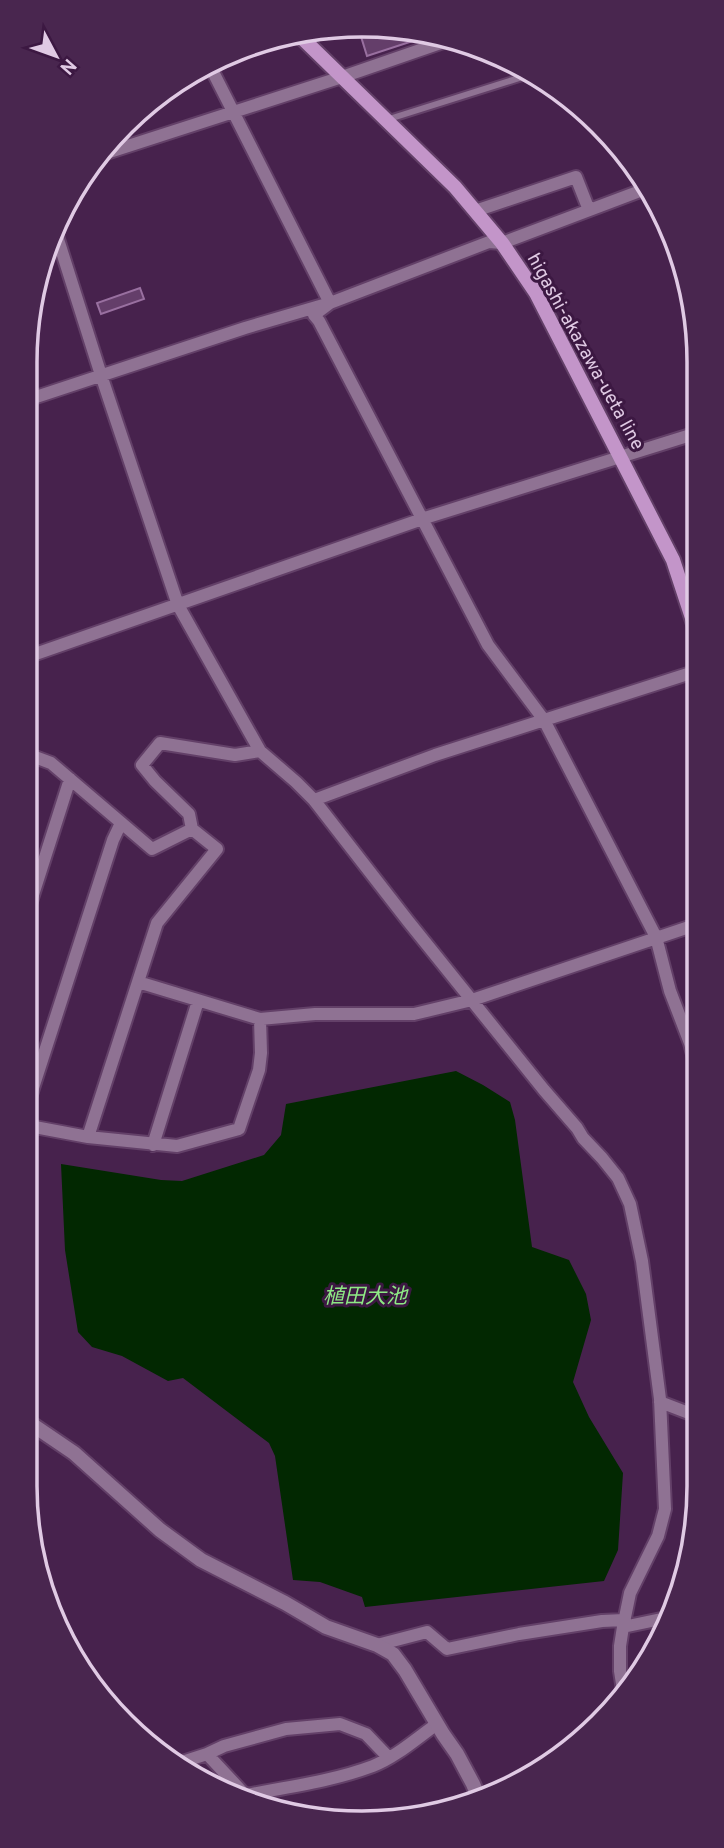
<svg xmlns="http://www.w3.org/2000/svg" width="724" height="1848" font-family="Overpass,'Noto Sans JP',sans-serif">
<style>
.water{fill:#022801}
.building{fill:#643e6a;stroke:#9970a0;stroke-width:2}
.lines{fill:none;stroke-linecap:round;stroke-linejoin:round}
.service-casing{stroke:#634068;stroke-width:10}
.minor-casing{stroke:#634068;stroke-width:16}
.tertiary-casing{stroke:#634068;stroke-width:18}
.secondary-casing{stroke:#634068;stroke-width:18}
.service{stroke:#8f7293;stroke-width:6}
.minor{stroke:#8f7293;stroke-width:12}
.tertiary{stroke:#8f7293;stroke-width:14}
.secondary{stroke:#c395c9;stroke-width:14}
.labels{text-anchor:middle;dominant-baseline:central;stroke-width:6;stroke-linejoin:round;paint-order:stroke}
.street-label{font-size:19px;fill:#e0cae4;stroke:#3c1842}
.water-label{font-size:21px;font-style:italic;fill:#8ee985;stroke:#3c1842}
.rim{fill:none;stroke:#e0cae4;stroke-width:3.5}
</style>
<rect width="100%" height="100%" fill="#47224d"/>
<path class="water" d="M456 1071 483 1085 510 1102 515 1120 532 1247 569 1260 586 1294 591 1320 573 1382 589 1417 623 1473 618 1550 604 1581 365 1607 362 1597 320 1582 293 1580 275 1456 269 1443 183 1378 168 1381 122 1356 92 1347 78 1332 65 1250 61 1164 161 1180 182 1181 264 1155 281 1135 286 1104Z"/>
<path class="building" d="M359 30 431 35 367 56Z
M140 288 144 299 101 314 97 303Z"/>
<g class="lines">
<defs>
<path id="service" d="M386 120 535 73"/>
<path id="minor" d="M209 64 330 303
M94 157 342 77 455 38
M475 211 576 177 589 210
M56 233 101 375 178 605 260 751 296 782 314 800 408 921 544 1090 577 1128 583 1138 602 1158 618 1178 630 1204 642 1261 660 1399 665 1509 658 1536 630 1593 623 1627 620 1646V1671L624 1696
M330 303 314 315 319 321 488 645 544 720 656 937 670 991 690 1043 698 1073
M24 401 245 328 330 303 489 242 502 243 648 188
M24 658 428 517 697 433
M24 753 51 763 152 849 192 829
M314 800 435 755 697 671
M24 923 70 779
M138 982 260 1019 315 1014H414L472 1000 698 924
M24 1116 113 840 121 823
M24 1125 88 1137 177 1146 239 1129 259 1070 261 1053 260 1019
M88 1137 157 923 217 849 192 829 189 814 155 781 142 765 160 743 235 755 260 751
M153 1145 198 1001
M660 1402 699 1417
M623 1627 666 1618
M377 1645 427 1632 447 1649 519 1634 602 1621 624 1620
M207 1754 224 1746 286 1729 340 1724 366 1734 389 1758
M176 1764 207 1754 247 1797
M536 1772 561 1756
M246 1795C288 1787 333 1781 373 1766 396 1757 417 1738 437 1724"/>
<path id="tertiary" d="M24 1419 74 1453 160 1530 201 1560 285 1603 326 1627 377 1645 393 1654 405 1670 443 1734 457 1754 473 1784 478 1796"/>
<path id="secondary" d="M298 34 455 187 502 243 536 293 673 560 697 633"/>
</defs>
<use href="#service" class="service-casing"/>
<use href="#minor" class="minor-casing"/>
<use href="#tertiary" class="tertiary-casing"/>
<use href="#secondary" class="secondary-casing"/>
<use href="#service" class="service"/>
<use href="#minor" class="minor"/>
<use href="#tertiary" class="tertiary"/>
<use href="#secondary" class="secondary"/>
</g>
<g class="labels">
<g class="street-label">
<text transform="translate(585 352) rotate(61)">higashi-akazawa-ueta line</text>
</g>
<g class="water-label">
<text x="365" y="1297">植田大池</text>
</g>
</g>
<path d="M0 0H724V1848H0ZM362 37H362A325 325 0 0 1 687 362V1486A325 325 0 0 1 362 1811H362A325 325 0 0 1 37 1486V362A325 325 0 0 1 362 37Z" fill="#49264f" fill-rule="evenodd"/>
<path class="rim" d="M362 37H362A325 325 0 0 1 687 362V1486A325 325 0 0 1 362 1811H362A325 325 0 0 1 37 1486V362A325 325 0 0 1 362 37Z"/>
<g transform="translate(56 56) rotate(131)" stroke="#3c1842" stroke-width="5" paint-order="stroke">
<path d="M0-5L12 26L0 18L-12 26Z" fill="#e0cae4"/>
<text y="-10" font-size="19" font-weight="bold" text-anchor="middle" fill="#e0cae4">N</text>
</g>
</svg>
